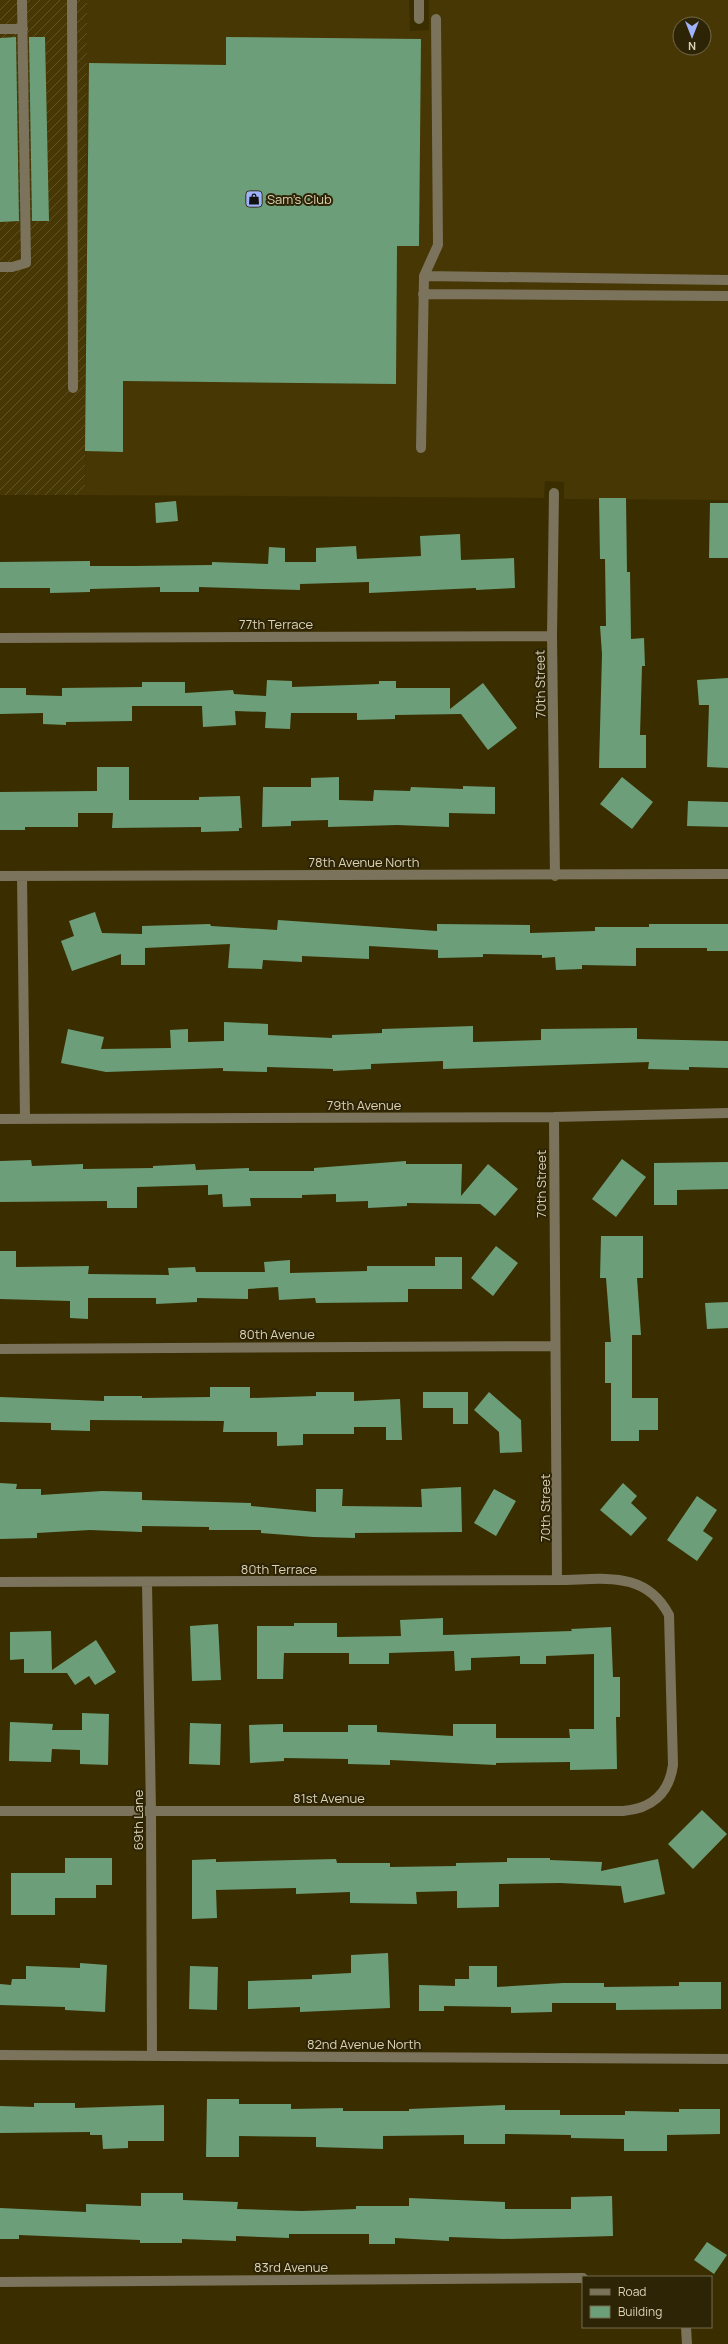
<svg xmlns="http://www.w3.org/2000/svg" width="728" height="2344" font-family="Manrope,sans-serif">
<style>
.built{fill:#463704;fill-rule:evenodd}
.industrial{fill:url(#industrial-furrows)}
.building{fill:#6c9f79}
.lines{fill:none;stroke-linecap:round;stroke-linejoin:round}
.minor{stroke:#7b735c;stroke-width:10}
.labels{text-anchor:middle;dominant-baseline:central;stroke-width:4;stroke-linejoin:round;paint-order:stroke}
.poi-label{font-size:13px;fill:#dcd3b7;stroke:#2d2406;text-anchor:start}
.street-label{font-size:13px;fill:#dcd3b7;stroke:#2d2406}
</style>
<defs>
<pattern id="industrial-furrows" width="10" height="10" patternUnits="userSpaceOnUse"><rect width="10" height="10" fill="#463704"/><path d="M-1 1l2-2M0 10L10 0M9 11l2-2" fill="none" stroke="#605326"/></pattern>
</defs>
<rect width="100%" height="100%" fill="#3a2e00"/>
<path class="built" d="M87 0H409L410 31 429 30V0H728V500L564 499V482L545 481 544 498 85 495ZM680 24H704V48H680Z"/>
<path class="industrial" d="M0 0H87L85 495H0Z"/>
<path class="building" d="M16 37 19 221 0 222V38Z
M29 37H45L49 221H32Z
M226 37 421 39 419 246H397L396 384 123 381V452L85 451 89 63 226 65Z
M599 498H626L627 572H630L631 639 644 638 645 666H642L640 735H646V768H599L602 654 600 626H606L605 559H600Z
M176 501 178 521 156 523 155 503Z
M710 503H728V558H709Z
M460 534 461 560 514 558 515 588 476 590V588L369 593V582L300 584V590L199 587V592H160V587L90 589V592L50 593V588H0V562L90 561V566H134L212 565V562L268 564 269 547 285 548V562H316V548L356 546 357 559 421 556 420 536Z
M728 678V768L707 767 709 705H699L697 680Z
M267 680 292 681V687L379 684V681H396V688H450V709L483 683 517 728 488 750 461 714 395 715V719L357 720V713H291L290 729 265 728 266 712 235 711 236 725 203 727 202 706H132V721L66 722V725L43 724V713L0 714V688H26V695L62 696V688L142 687V682H185V693L233 690 234 694 266 696Z
M97 767H129V800H199V797L240 796 242 828H239V831L201 832V827L112 828 113 813H78V827H25V830H0V792L97 791Z
M339 777V800L373 801 374 790 410 791 411 787 463 789V786L495 787V814L449 813V827L397 825 328 827V820L291 821V826L262 827 263 787H311V778Z
M622 777 653 802 632 829 600 804Z
M688 801 728 802V827L687 826Z
M95 912 102 933 142 934V926L210 924 211 926 277 930 278 920 437 931V924L530 925V933L595 931V927H649V924H728V951H707V948H636V966L582 965V969L556 970 555 957 542 958V955L483 954V957L438 958V950L369 946V959L302 956V962L263 960 262 969 228 968 230 944 145 948V965H121V954L72 971 61 941 74 936 69 921Z
M224 1022 268 1024V1035L332 1038V1035L382 1033V1029L473 1026V1042L541 1040V1029L637 1028V1039L728 1041V1068L689 1067V1070L648 1069 649 1062 443 1069V1061L371 1064V1069L333 1071V1069L267 1067V1072L223 1071V1068L106 1072 61 1063 68 1029 104 1037 101 1049 171 1048 170 1030 188 1029V1042L224 1041Z
M622 1159 646 1177 616 1217 592 1199Z
M31 1160 32 1166 83 1164V1169L153 1168V1166L195 1164 196 1170 249 1168V1171H314V1168L406 1161V1164H462L461 1196 488 1164 518 1189 495 1216 480 1204 407 1203V1206L368 1208V1201L336 1202V1194L302 1195V1198H250L251 1206 223 1207 222 1194 208 1195V1185L137 1187V1208H107V1201L0 1202V1161Z
M728 1162V1189L677 1190V1205H654V1163Z
M601 1236H643V1278H637L641 1335H632V1398H658V1430H639V1441H611V1383H605V1342H611L606 1278H600Z
M496 1246 518 1263 493 1296 471 1278Z
M0 1251H16V1267L89 1266 88 1274 169 1275 168 1268 195 1267 196 1272H265L264 1262 290 1260V1273L367 1271V1266H435V1257H462V1289H408V1302L316 1303 315 1298 279 1300 278 1287 248 1289V1299L197 1298V1302L156 1304V1298H88V1319L70 1318V1301L0 1299Z
M728 1302V1328L707 1329 705 1303Z
M210 1387H250V1398L316 1396V1392H354V1401L400 1399 402 1440H386V1427H354V1434H303V1445L277 1446V1432H223L224 1421 90 1420V1431L51 1430V1423L0 1422V1397L104 1401V1396H142V1398L210 1397Z
M423 1392H468V1424H453V1408H423Z
M489 1392 521 1420 522 1452 500 1453 499 1432 474 1410Z
M0 1483 17 1484 16 1489H41V1495L102 1491 142 1492V1500L251 1503V1506L316 1512V1489H343L342 1506 422 1507 421 1489 461 1487 462 1532 355 1533V1538L313 1537 261 1533V1530H209V1527L142 1526V1532L90 1530 37 1533V1538L0 1539Z
M623 1483 637 1496 631 1503 647 1518 631 1536 600 1510Z
M494 1489 516 1501 496 1536 474 1523Z
M697 1496 717 1510 703 1531 713 1538 697 1561 667 1540Z
M443 1618V1635L572 1631 571 1629 611 1627 613 1677H620V1717H616L617 1769 570 1770V1762L496 1763V1765L390 1760V1765L348 1764V1759L284 1758V1761L250 1763 249 1725 283 1724V1732H348V1725H377V1732L453 1736V1724H496V1738H570L569 1729H594V1654L546 1656V1664H520V1656L471 1658V1670L455 1671 454 1651 389 1653V1664H349V1653H284L283 1679H257V1626H294V1623H337V1637L401 1636 400 1620Z
M218 1624 221 1680 192 1681 190 1626Z
M51 1631 52 1670 96 1640 116 1672 95 1685 89 1676 75 1685 67 1673H24V1659L10 1660V1632Z
M82 1713 109 1714 108 1765 80 1764V1750L52 1749 51 1762 9 1761 10 1722 53 1724 52 1730H82Z
M190 1723 221 1724 220 1765 189 1764Z
M702 1810 727 1834 693 1869 668 1844Z
M65 1858H112V1885H96V1898H55V1915H11V1873H65Z
M507 1858H550V1860L602 1862 601 1871 658 1859 665 1894 624 1903 621 1886 560 1883 499 1884V1907L457 1908V1891L416 1892 417 1904 350 1903V1892L296 1894V1888L216 1890 217 1918 192 1919V1860L216 1859V1862L336 1859 337 1863H390V1867L456 1866V1863L507 1862Z
M388 1953 390 2008 300 2012V2007L248 2009V1981L312 1979V1975L351 1973V1955Z
M80 1963 107 1965 105 2012 65 2010V2007L0 2005V1984L11 1985 12 1979H26V1966L80 1968Z
M190 1966 218 1967 217 2010 189 2009Z
M469 1966H497V1987L563 1983H604V1987L679 1986V1982H721V2009L616 2010V2003H552V2012L511 2013V2007L444 2006V2011H419V1985L455 1986V1979H469Z
M207 2099H239V2104H291V2109L343 2108V2111H409V2109L505 2105V2110H560V2115H625V2111L679 2112V2109H720V2134L667 2135V2151H624V2139L571 2138V2135L505 2134V2144H464V2135L383 2136V2149L316 2147V2137L239 2136V2157H206Z
M34 2103H75V2108L164 2105V2141H128V2148L103 2149 102 2135H90V2132L0 2133V2106L34 2107Z
M141 2193H183V2200L238 2202 237 2209 302 2211 356 2209V2206H409V2198L505 2202V2209H571V2197L612 2196 613 2236 504 2239 449 2237V2241L395 2238V2244H369V2234H289V2238L236 2236V2241L182 2239V2243H140V2240L19 2235V2239H0V2208L86 2212V2204L141 2206Z
M707 2242 727 2255 714 2274 694 2260Z"/>
<g class="lines">
<path class="minor" d="M72 0 73 388
M419 0V19
M0 29H23
M0 267H12L26 263 22 0
M424 276 728 280
M423 294 728 296
M421 448 424 276 438 245 436 19
M554 493 552 636 555 876
M0 638 552 636
M0 876 728 874
M22 876 25 1119
M0 1119 554 1117 728 1113
M0 1349 554 1346
M0 1582 557 1580
M147 1583 151 1811 152 2056
M0 1811H623C651 1809 669 1794 673 1765L669 1615C645 1569 602 1580 557 1580L554 1117
M0 2055 728 2059
M0 2282 583 2278
M686 2327 687 2344"/>
</g>
<defs>
<symbol id="shop-square" viewBox="-11 -11 22 22"><rect x="-9" y="-9" width="18" height="18" rx="4" fill="#9fb3fd" stroke="#2d2406"/><path d="M-5-2.5h2.3a2.7 3.5 0 0 1 5.4 0H5L5.5 6h-11ZM-1.5-2.5h3a1.5 2.3 0 0 0-3 0Z" fill="#111"/></symbol>
</defs>
<g fill-rule="evenodd">
<use href="#shop-square" x="244" y="189" width="20" height="20"/>
</g>
<g class="labels">
<g class="poi-label">
<text x="267" y="199">Sam's Club</text>
</g>
<g class="street-label">
<text x="276" y="624">77th Terrace</text>
<text transform="translate(540 684) rotate(-91)">70th Street</text>
<text x="364" y="862">78th Avenue North</text>
<text x="364" y="1105">79th Avenue</text>
<text transform="translate(541 1184) rotate(-90)">70th Street</text>
<text x="277" y="1334">80th Avenue</text>
<text transform="translate(545 1508) rotate(-90)">70th Street</text>
<text x="279" y="1569">80th Terrace</text>
<text x="329" y="1798">81st Avenue</text>
<text transform="translate(138 1820) rotate(-90)">69th Lane</text>
<text x="364" y="2044">82nd Avenue North</text>
<text x="291" y="2267">83rd Avenue</text>
</g>
</g>
<rect x="582" y="2276" width="130" height="52" fill="#2d2406" stroke="#736a4d"/>
<rect x="590" y="2289" width="20" height="6" fill="#7b735c" stroke="#736a4d"/>
<text x="618" y="2296" font-size="12" fill="#dcd3b7">Road</text>
<rect x="590" y="2306" width="20" height="12" fill="#6c9f79" stroke="#736a4d"/>
<text x="618" y="2316" font-size="12" fill="#dcd3b7">Building</text>
<g transform="translate(692 36) rotate(180)"><circle r="19" fill="#2d2406" stroke="#736a4d"/>
<path d="M0-3L7 15L0 10L-7 15Z" fill="#9fb3fd"/>
<text y="-6" font-size="11" font-weight="bold" text-anchor="middle" fill="#dcd3b7">N</text>
</g>
</svg>
